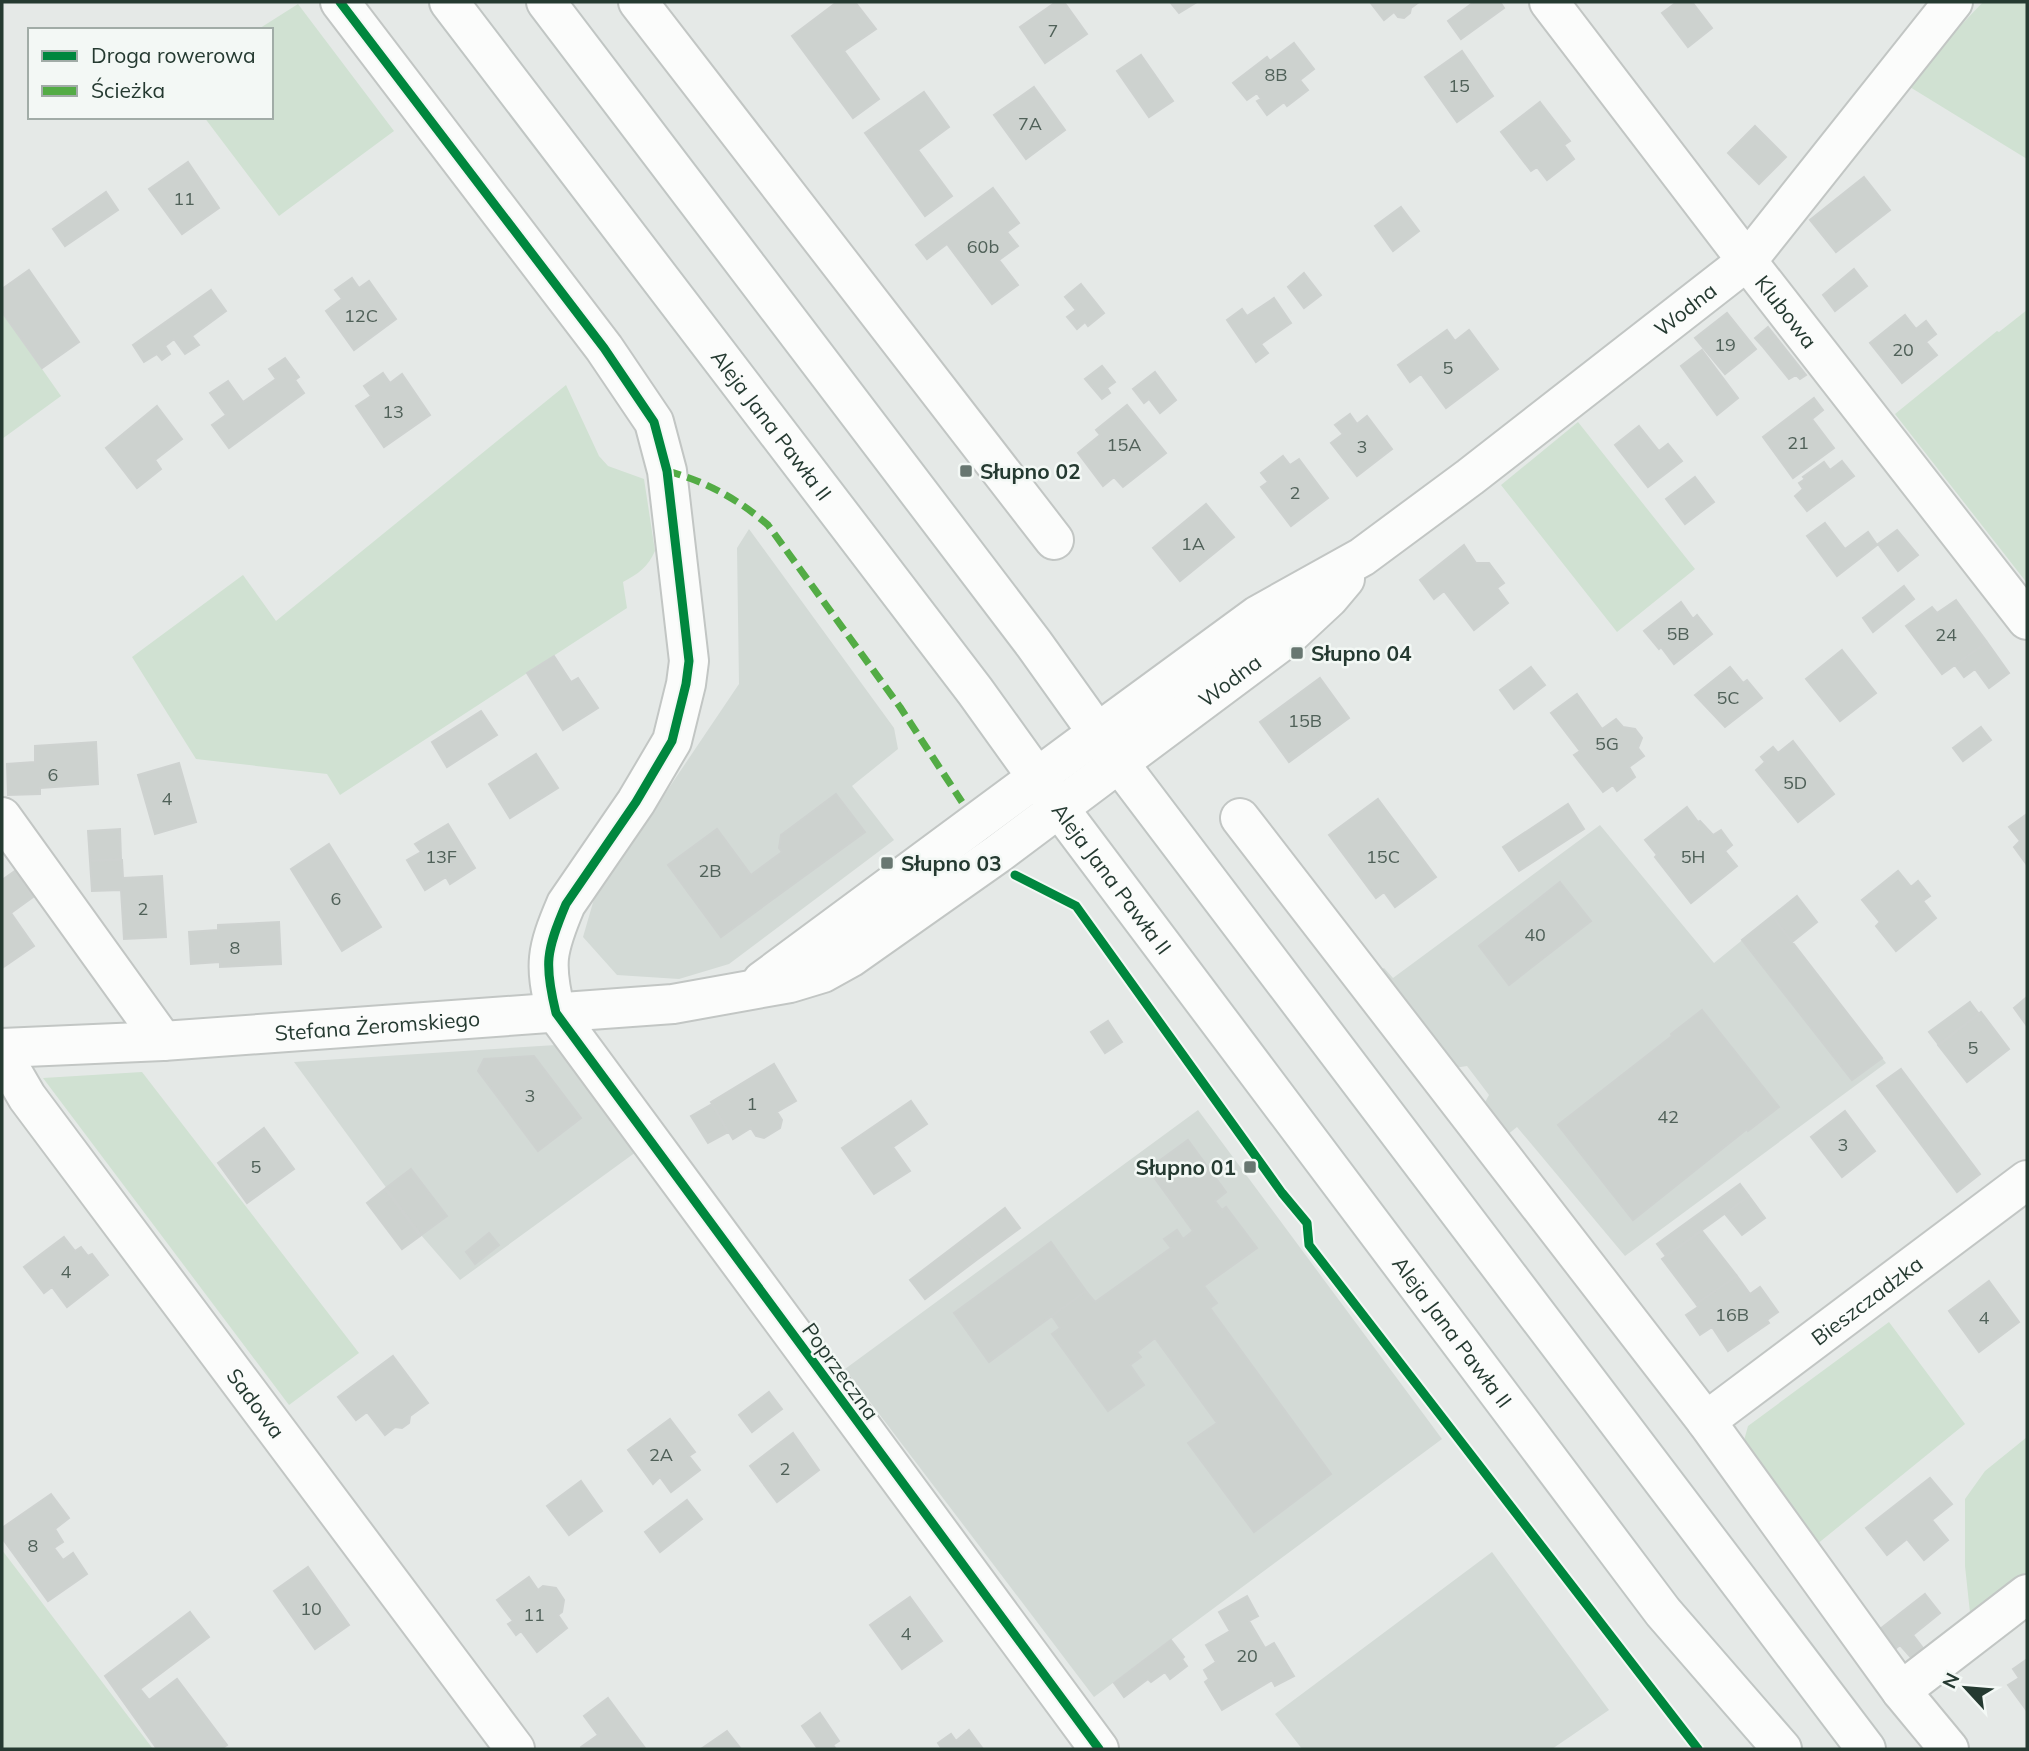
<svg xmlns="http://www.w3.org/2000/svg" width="2029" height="1751" font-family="Mulish,sans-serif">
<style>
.built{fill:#d3dad6}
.green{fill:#d0e1d2}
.building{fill:#cdd2cf;stroke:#ced2d0;stroke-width:2}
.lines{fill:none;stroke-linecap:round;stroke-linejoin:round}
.minor-casing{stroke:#c2c6c4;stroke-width:42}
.tertiary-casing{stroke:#c2c6c4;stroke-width:42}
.secondary-casing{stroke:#c1c6c4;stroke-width:42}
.minor{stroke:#fbfcfb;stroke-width:38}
.tertiary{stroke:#fbfcfb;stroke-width:38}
.secondary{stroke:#fbfcfb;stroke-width:38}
.quiet{stroke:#53ac45;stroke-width:7;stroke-dasharray:14 7;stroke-linecap:butt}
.cycleway-casing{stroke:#f3f8f5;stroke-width:13}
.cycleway{stroke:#00873e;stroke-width:9}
.poi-dot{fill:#687771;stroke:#f3f8f5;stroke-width:2.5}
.labels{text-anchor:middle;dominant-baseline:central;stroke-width:5;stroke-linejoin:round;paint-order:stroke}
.number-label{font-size:18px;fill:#506159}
.street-label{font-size:21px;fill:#253a31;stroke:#f3f8f5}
.poi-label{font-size:21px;font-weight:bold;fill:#253a31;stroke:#f3f8f5;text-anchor:start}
</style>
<rect width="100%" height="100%" fill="#e5e9e7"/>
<path class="built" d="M749 529 894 728 898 749 852 786 894 840 729 964 679 979 617 975 583 937 594 899 739 684 737 548Z
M1600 825 1714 963 1772 916 1886 1063 1625 1256 1517 1127 1507 1135 1484 1104 1489 1095 1467 1066 1448 1069 1372 974 1384 968 1393 978Z
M556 1045 636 1152 460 1280 421 1235 294 1062Z
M1198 1110 1442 1439 1094 1697 845 1369Z
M1492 1552 1609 1710 1552 1749H1302L1275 1714Z"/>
<path class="green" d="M1983 2H2027V159L1905 84Z
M298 4 394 131 279 216 204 117H271V30H257Z
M2027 310V583L1895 414 1997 331 1999 332Z
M2 312 61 396 2 439Z
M566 385 599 456 608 466 644 479 655 551C648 567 638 574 623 582L627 608 340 795 327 774 196 759 132 657 243 575 276 621Z
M1578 422 1695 569 1617 632 1501 485Z
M142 1072 359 1353 289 1405 43 1078Z
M1889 1322 1965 1424 1816 1545 1743 1444 1748 1426Z
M2027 1437V1579L1971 1622 1965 1566V1499L1985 1471Z
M2 1550 153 1749H2Z"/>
<path class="building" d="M837 2H855L876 29 844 51 879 99 853 118 792 36Z
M1056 2H1064L1087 34 1045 63 1020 27Z
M1170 2H1197L1179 13Z
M1370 2H1419L1411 8 1410 13 1404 18 1398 17 1394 12 1384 20Z
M1474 2H1500L1504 8 1461 39 1448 21Z
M1677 2H1692L1712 28 1688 47 1662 13Z
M1294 43 1314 69 1300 80 1308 90 1287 106 1284 102 1267 115 1257 101 1261 99 1257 93 1247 100 1233 83 1267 57 1270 61Z
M1462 51 1493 96 1457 122 1425 77Z
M1141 55 1173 101 1149 117 1117 71Z
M1034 87 1065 130 1026 159 994 115Z
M924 92 949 127 918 150 952 196 925 216 865 133Z
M1540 102 1570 141 1564 145 1574 159 1547 180 1537 167 1531 171 1501 132Z
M1755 126 1786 157 1759 184 1728 153Z
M188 162 219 208 182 234 149 189Z
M1864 177 1890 210 1836 252 1810 220Z
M993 188 1019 223 1007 232 1018 246 999 260 1018 285 992 304 947 244 927 259 916 245Z
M106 192 118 210 65 246 53 229Z
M1401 207 1419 231 1393 251 1375 226Z
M1854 269 1867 286 1835 311 1823 295Z
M29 270 79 342 42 368 2 312V289Z
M1304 273 1321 295 1304 308 1288 287Z
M352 278 359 288 369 281 396 319 354 350 326 311 342 299 335 290Z
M1081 284 1104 313 1088 326 1085 322 1077 329 1067 317 1076 310 1065 297Z
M211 290 226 311 192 336 199 345 185 354 174 339 165 346 170 354 162 360 157 354 144 362 133 345Z
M1274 298 1291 323 1261 344 1268 353 1256 362 1227 320 1242 309 1247 316Z
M1727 313 1756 349 1725 374 1695 338Z
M1905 315 1916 329 1926 321 1936 334 1926 342 1937 355 1902 383 1870 343Z
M1768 327 1776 337 1763 347 1755 338Z
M1447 330 1455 341 1469 330 1498 369 1446 408 1421 374 1410 382 1398 365Z
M1776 337 1806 375 1800 379 1796 375 1789 379 1763 347Z
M1702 350 1738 398 1717 415 1681 366Z
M285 358 299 377 295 380 304 393 229 448 212 425 226 415 210 393 228 381 243 402 276 379 269 369Z
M1102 366 1115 382 1107 388 1110 393 1102 399 1085 379Z
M1155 372 1176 400 1160 413 1149 399 1144 403 1133 389Z
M383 373 390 383 402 374 430 415 384 447 356 406 371 396 364 386Z
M1814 398 1823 410 1812 419 1834 448 1793 478 1763 437Z
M1127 405 1166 453 1123 487 1114 477 1103 486 1078 453 1100 435 1096 430Z
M157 406 182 439 155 460 161 469 137 488 106 448Z
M1350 414 1357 424 1367 416 1392 449 1357 476 1331 443 1343 434 1335 425Z
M1639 426 1659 451 1668 444 1682 461 1648 487 1615 445Z
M1283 456 1290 465 1299 459 1328 498 1291 526 1261 487 1268 482 1261 473Z
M1842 461 1854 476 1807 511 1795 496 1803 489 1799 483 1805 479 1803 477 1824 462 1830 470Z
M1695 477 1714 502 1685 524 1666 499Z
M1206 504 1234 537 1180 581 1153 548Z
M1825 523 1845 549 1868 532 1877 545 1837 576 1807 536Z
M1897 530 1918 555 1898 571 1878 544Z
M1464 545 1476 563H1489L1504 583 1497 588 1508 603 1474 630 1444 591 1434 599 1420 580Z
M1904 586 1914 599 1873 632 1863 618Z
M1956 600 1987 642 1942 674 1906 626 1932 607 1937 613Z
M1681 602 1693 619 1697 615 1712 634 1674 664 1661 647 1659 649 1644 631Z
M1987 642 2009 673 1989 688 1975 669 1964 677 1955 665Z
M1842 650 1876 693 1840 721 1806 679Z
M554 656 571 682 578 678 598 708 563 730 527 673Z
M1531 667 1545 685 1514 709 1500 690Z
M1730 667 1743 683 1747 680 1762 698 1725 727 1695 695Z
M1320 678 1349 718 1289 762 1260 722Z
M1577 694 1602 729 1616 719 1623 727 1635 729 1642 738 1638 748 1644 756 1629 767 1635 777 1617 791 1613 785 1603 792 1574 755 1580 751 1551 713Z
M481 711 497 735 447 767 432 742Z
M1981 727 1991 740 1963 761 1953 748Z
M1793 741 1834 794 1798 822 1756 770 1765 762 1761 757 1773 747 1778 753Z
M96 742 98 784 40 788V794L8 795 7 764 35 762V746Z
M536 754 558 788 510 818 489 784Z
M179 763 196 822 155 834 138 775Z
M836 794 865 832 721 937 668 865 717 829 751 875 782 852 779 848 781 835Z
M1378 799 1436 877 1395 907 1384 892 1376 898 1329 835Z
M1568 804 1584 829 1519 871 1503 847Z
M1687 807 1698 822 1700 821 1713 835 1721 830 1732 845 1725 851 1737 866 1691 903 1655 857 1657 855 1645 840Z
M2027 814V865L2014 847 2020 841 2009 827Z
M448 824 475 868 450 884 446 877 425 890 407 860 421 852 415 844Z
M120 829 121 859 90 861 88 831Z
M329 844 381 927 342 951 291 869Z
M122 860 123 878 162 876 166 937 124 939 121 890 92 891 90 861Z
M15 871 33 897 11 913 34 946 2 968V880Z
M1898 871 1911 887 1918 881 1930 896 1923 901 1936 918 1896 951 1876 926 1880 922 1862 900Z
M1560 882 1591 921 1509 985 1479 946Z
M1797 896 1817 922 1792 942 1772 916Z
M1772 916 1882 1058 1852 1080 1742 940Z
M279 922 281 964 220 967V962L191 964 189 932 218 930V925Z
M2027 997V1026L2014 1008Z
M1970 1002 1979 1014 1939 1045 1929 1032Z
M1702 1010 1779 1107 1748 1131 1747 1129 1633 1220 1558 1125 1672 1036 1671 1034Z
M1981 1012 2009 1049 1967 1082 1938 1045Z
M1108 1021 1122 1042 1105 1053 1091 1032Z
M534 1056 581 1118 538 1151 478 1071 484 1059Z
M774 1064 796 1101 777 1112 782 1120 780 1128 764 1138 756 1136 751 1128 733 1139 711 1102Z
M1901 1069 1980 1174 1957 1192 1877 1086Z
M911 1101 927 1124 893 1147 910 1171 874 1194 842 1148Z
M712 1104 728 1132 708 1143 691 1116Z
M1845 1111 1875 1151 1842 1177 1811 1137Z
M264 1128 294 1169 247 1203 218 1163Z
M1188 1140 1226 1192 1215 1201 1222 1210 1226 1207 1257 1248 1204 1286 1217 1303 1210 1308 1331 1474 1254 1532 1188 1443 1217 1423 1155 1338 1137 1352 1141 1357 1130 1365 1144 1385 1108 1411 1052 1334 1060 1328 1052 1316 1086 1291 1095 1302 1171 1248 1164 1239 1177 1230 1183 1239 1193 1231 1148 1169Z
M411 1169 447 1216 421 1235 386 1188Z
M1740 1184 1749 1196 1666 1256 1657 1244Z
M385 1189 420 1236 402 1249 367 1203Z
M1749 1196 1765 1218 1742 1235 1725 1214Z
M1005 1208 1020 1228 979 1258 964 1239Z
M1702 1231 1737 1276 1696 1304 1662 1259Z
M489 1233 499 1245 475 1264 466 1252Z
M64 1237 75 1251 81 1247 88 1256 92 1254 108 1275 67 1307 52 1287 44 1293 24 1267Z
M964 1239 979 1258 925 1299 910 1280Z
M1051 1242 1086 1291 989 1362 954 1313Z
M1737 1276 1750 1294 1760 1287 1778 1312 1767 1320 1769 1323 1728 1351 1712 1327 1700 1335 1686 1315 1698 1307 1696 1304Z
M1989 1281 2019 1322 1979 1352 1949 1311Z
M393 1356 428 1403 410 1416 409 1423 402 1428 395 1427 385 1435 367 1412 356 1420 338 1397Z
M769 1392 782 1409 752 1432 739 1415Z
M670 1419 695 1452 689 1456 700 1470 671 1492 660 1477 653 1484 628 1450Z
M793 1433 819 1470 777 1502 750 1466Z
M1930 1478 1952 1504 1932 1520 1948 1540 1924 1560 1907 1539 1887 1555 1866 1528Z
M581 1481 602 1511 569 1535 547 1506Z
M51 1494 69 1518 55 1529 63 1542 54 1548 63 1560 73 1553 87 1574 48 1601 2 1538V1528Z
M687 1500 702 1519 660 1552 645 1532Z
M308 1567 349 1625 315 1649 274 1591Z
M529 1577 538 1590 543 1586 556 1588 564 1600 562 1612 558 1615 567 1628 537 1652 521 1631 516 1635 508 1624 513 1621 497 1600Z
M1925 1594 1940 1613 1913 1635 1926 1652 1914 1661 1900 1645 1890 1653 1875 1633Z
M1247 1596 1258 1616 1249 1621 1265 1648 1274 1643 1294 1676 1275 1686 1272 1680 1222 1710 1205 1682 1209 1679 1204 1670 1216 1662 1206 1645 1230 1631 1219 1612Z
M910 1597 942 1641 902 1669 870 1625Z
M190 1612 209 1637 140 1689 149 1700 177 1679 227 1745 221 1749H157L105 1676Z
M1171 1640 1184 1657 1182 1659 1187 1666 1170 1679 1165 1672 1151 1682 1148 1679 1124 1697 1114 1683Z
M2026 1660 2027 1662V1711L2008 1685 2019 1678 2013 1669Z
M608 1698 645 1748 582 1749 581 1747 598 1735 584 1716Z
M820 1713 839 1741 833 1745 836 1749H818L802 1726Z
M969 1730 983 1749H942L938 1743 951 1734 956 1741Z
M727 1731 741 1749H701Z"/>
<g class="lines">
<defs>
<g id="minor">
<path d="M340 2 604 348 654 422 667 471 689 661 686 684 672 741 636 802 566 904C546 951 544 964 556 1013L1099 1749"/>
<path d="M638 2 1054 540"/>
<path id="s1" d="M1549 2 1747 261 2027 620"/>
<path id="s2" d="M1097 733 1258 615 1362 557 1470 477 1747 261 1953 2"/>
<path id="s3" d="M1119 763 1285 639 1329 598 1345 579"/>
<path d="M2 817 163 1041"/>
<path d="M1240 818 1706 1421 1901 1691 1949 1749"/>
<path id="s4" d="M2 1054 27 1097 515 1749"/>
<path id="s5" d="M1706 1421 2027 1180"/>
<path d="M1901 1691 2027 1594"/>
</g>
<g id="tertiary">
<path d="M762 981 1097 733"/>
<path id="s6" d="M2 1048 163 1041 673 1004 790 983 823 973 850 958 999 853 1119 763"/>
</g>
<g id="secondary">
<path id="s7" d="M449 2 975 691 1059 808 1663 1612 1782 1749"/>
<path d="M546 2 1034 644 1119 763 1866 1749"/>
</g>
</defs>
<use href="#minor" class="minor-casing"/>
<use href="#tertiary" class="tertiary-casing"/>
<use href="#secondary" class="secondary-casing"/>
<use href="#minor" class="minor"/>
<use href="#tertiary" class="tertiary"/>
<use href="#secondary" class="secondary"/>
<path class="quiet" d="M667 471C705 481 738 499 768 525L900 707 962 802"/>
<defs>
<path id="cycleway" d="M340 2 604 348 654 422 667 471 689 661 686 684 672 741 636 802 566 904C546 951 544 964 556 1013L1099 1749
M1015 875 1076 906 1282 1193 1307 1223 1309 1245 1698 1749"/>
</defs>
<use href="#cycleway" class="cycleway-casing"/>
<use href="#cycleway" class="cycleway"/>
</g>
<g class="poi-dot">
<rect x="959" y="464" width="14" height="14" rx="3.5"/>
<rect x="1290" y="646" width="14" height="14" rx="3.5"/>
<rect x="880" y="856" width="14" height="14" rx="3.5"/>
<rect x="1243" y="1160" width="14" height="14" rx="3.5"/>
</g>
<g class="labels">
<g class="number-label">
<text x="1053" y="30">7</text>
<text x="1276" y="74">8B</text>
<text x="1459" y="85">15</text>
<text x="1030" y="123">7A</text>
<text x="184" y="198">11</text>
<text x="983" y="246">60b</text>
<text x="361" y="315">12C</text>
<text x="1725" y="344">19</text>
<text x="1903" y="349">20</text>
<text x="1448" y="367">5</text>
<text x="393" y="411">13</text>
<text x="1798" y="442">21</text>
<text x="1124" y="444">15A</text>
<text x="1362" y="446">3</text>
<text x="1295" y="492">2</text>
<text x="1193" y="543">1A</text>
<text x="1678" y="633">5B</text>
<text x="1946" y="634">24</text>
<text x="1728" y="697">5C</text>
<text x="1305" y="720">15B</text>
<text x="1607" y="743">5G</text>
<text x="53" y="774">6</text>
<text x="1795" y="782">5D</text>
<text x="167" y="798">4</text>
<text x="441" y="856">13F</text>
<text x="1383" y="856">15C</text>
<text x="1693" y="856">5H</text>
<text x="710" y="870">2B</text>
<text x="336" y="898">6</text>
<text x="143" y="908">2</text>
<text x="1535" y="934">40</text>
<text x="235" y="947">8</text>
<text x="1973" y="1047">5</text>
<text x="530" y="1095">3</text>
<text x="752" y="1103">1</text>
<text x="1668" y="1116">42</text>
<text x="1843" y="1144">3</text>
<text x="256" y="1166">5</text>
<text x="66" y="1271">4</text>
<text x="1732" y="1314">16B</text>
<text x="1984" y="1317">4</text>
<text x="661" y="1454">2A</text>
<text x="785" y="1468">2</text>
<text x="33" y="1545">8</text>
<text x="311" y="1608">10</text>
<text x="534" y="1614">11</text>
<text x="906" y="1633">4</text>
<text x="1247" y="1655">20</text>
</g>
<g class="street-label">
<text stroke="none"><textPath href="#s2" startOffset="726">Wodna</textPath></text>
<text stroke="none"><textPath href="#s1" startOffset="390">Klubowa</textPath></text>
<text stroke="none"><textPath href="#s7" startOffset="532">Aleja Jana Pawła II</textPath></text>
<text stroke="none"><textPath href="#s3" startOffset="138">Wodna</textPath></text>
<text stroke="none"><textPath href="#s7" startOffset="1099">Aleja Jana Pawła II</textPath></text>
<text stroke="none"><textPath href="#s6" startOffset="376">Stefana Żeromskiego</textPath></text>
<text stroke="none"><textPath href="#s5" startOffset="201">Bieszczadzka</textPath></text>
<text stroke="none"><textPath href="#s7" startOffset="1666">Aleja Jana Pawła II</textPath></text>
<text transform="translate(841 1371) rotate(54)">Poprzeczna</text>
<text stroke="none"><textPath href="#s4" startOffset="432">Sadowa</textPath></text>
</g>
<g class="poi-label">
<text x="980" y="471">Słupno 02</text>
<text x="1311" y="653">Słupno 04</text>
<text x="901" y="863">Słupno 03</text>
<text x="1236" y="1167" text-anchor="end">Słupno 01</text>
</g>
</g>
<rect width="2029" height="1751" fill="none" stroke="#253a31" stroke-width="7"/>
<rect x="28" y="28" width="245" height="91" fill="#f3f8f5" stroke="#a1aca7" stroke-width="2"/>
<rect x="42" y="51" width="35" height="10" fill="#00873e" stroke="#a1aca7" stroke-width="2"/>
<text x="91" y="63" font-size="21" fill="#253a31">Droga rowerowa</text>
<rect x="42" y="86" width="35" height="10" fill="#53ac45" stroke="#a1aca7" stroke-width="2"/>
<text x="91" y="98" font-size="21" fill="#253a31">Ścieżka</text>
<g transform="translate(1966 1688) rotate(296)" stroke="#f3f8f5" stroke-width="5" paint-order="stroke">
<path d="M0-5L12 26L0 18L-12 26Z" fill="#253a31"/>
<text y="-10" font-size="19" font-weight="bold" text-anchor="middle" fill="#253a31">N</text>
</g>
</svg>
